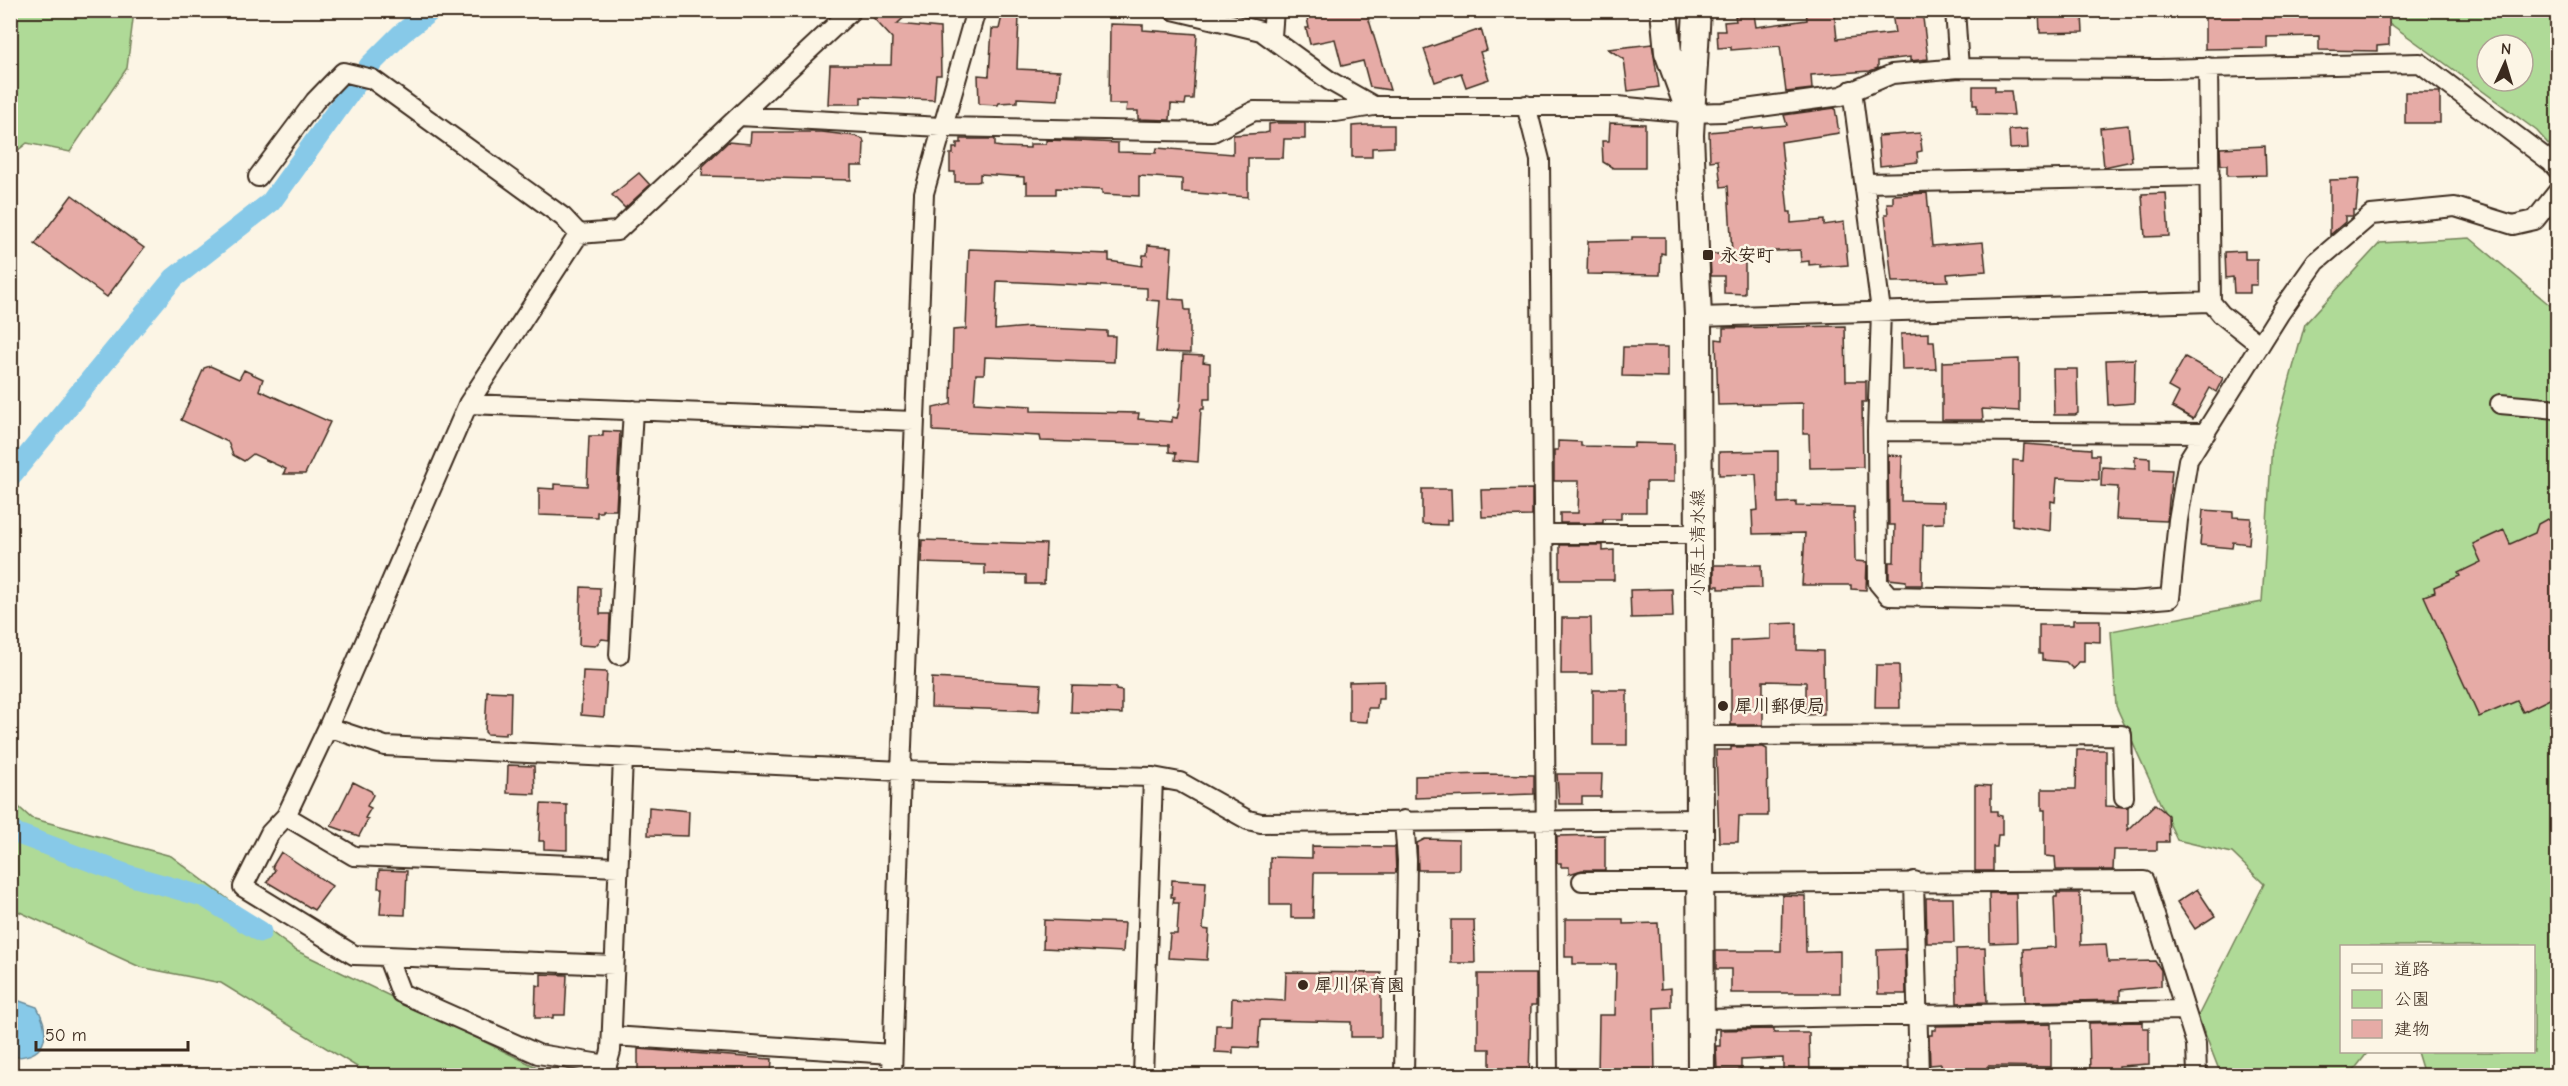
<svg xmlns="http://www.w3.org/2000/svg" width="2568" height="1086" font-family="'Comic Neue','Klee One',sans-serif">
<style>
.green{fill:#afda97;stroke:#75825a;stroke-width:1.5;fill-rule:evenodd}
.water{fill:#87c9e8;stroke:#698997;stroke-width:1.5}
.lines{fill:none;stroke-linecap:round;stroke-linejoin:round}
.canal{stroke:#87c9e8;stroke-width:21}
.building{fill:#e6aba6;stroke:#3b2a1e;stroke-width:1.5}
.street-casing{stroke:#3b2a1e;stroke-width:22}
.secondary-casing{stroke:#3b2a1e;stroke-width:30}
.street{stroke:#fcf5e5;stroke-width:18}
.secondary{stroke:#fcf5e5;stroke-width:26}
.poi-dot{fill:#3b2a1e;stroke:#fcf5e5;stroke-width:2}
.labels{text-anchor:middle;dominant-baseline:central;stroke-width:5;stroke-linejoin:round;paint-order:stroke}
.poi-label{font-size:18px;font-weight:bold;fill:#3b2a1e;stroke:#fcf5e5;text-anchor:start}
.street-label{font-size:18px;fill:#3b2a1e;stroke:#fcf5e5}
</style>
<rect width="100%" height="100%" fill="#fcf5e5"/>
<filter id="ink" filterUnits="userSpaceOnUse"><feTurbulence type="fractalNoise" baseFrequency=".0167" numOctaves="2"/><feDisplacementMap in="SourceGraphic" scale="12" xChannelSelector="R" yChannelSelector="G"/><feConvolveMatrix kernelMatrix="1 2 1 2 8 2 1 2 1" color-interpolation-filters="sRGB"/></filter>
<g filter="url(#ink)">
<path class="green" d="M11 10 134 11 127 68 70 152 27 143 11 156Z
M2536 10 2557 17V154L2537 131 2428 51 2389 23 2353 11ZM2487 45H2523V81H2487Z
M2470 238 2557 311 2558 1063 2554 1075H2424L2417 1052H2534V946H2342V1052H2368L2350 1075H2221L2198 1016 2264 884 2232 853 2177 840 2116 706 2111 631 2262 602 2272 444 2305 324 2380 243Z
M11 800 31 818 171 856 295 950 553 1075H370L221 983 140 967 11 908Z"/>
<path class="water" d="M11 998 37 1007C50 1031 49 1056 16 1057L11 1062Z"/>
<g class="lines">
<path class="canal" d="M369 66 401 34 432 10
M10 477 174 278 271 202 356 84
M10 831 128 875 205 897 261 932"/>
</g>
<path class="building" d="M866 10H912L897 24 940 28 941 75H936L934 100 861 97V104H828L830 65H891L892 38Z
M1311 10H1366L1390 90 1370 87 1363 61 1342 66 1335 39 1310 44 1306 28H1309L1307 18 1312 17Z
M1806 10H1834L1837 39 1895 33 1892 13 1922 10 1928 59 1910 61V57L1878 61V68L1870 71 1811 75 1812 89 1786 92 1780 46 1731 50V47L1718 48 1717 31H1725L1724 22 1736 21 1735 16 1754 14 1756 27 1807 20Z
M2039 10H2076V15H2082L2083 32 2040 33Z
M2205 10H2272V13H2306V16L2389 13V45L2377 46V51L2319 50V36L2267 37V48L2205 49Z
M1019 15 1017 69 1060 71 1058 100 1017 98V102L999 103 998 105 979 104 978 75 989 76 992 29H999L1002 16Z
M1110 24 1143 25V30L1197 34 1193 99H1186L1185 105 1171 104 1170 120 1138 119V111H1126L1127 104H1109Z
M1481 29 1487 50 1480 52 1489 79 1466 87 1461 73 1435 82 1424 49Z
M1652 44 1659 87 1628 91 1624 59 1608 49Z
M1973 86H1995V91H2011L2014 115 1977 114V105H1973Z
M2405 92H2440V123H2405Z
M1835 108 1839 133 1781 142 1788 212H1791V223L1824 220V225L1844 222 1848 265 1820 267V264L1809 265V261L1801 262 1800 250 1732 253 1728 186 1721 187 1718 160 1710 161 1709 132 1787 125 1784 115Z
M1277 123H1305V139H1284L1283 158H1248V197L1182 192V179L1139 176V196L1102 194V190L1056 188V194H1027V182L1024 183V177L980 174V181L977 182H955V172H950V154H953V148H957V143H961V139H995V146L1002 147 1030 148V144H1046V140L1079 141 1118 143V152L1156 153 1157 148 1233 154V135L1265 133 1269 132V124Z
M1610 123 1645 124V168H1613L1603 162 1602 141H1609Z
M1366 125H1394V147L1372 148V157H1352V126Z
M2128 125 2132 161 2104 167 2100 128Z
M2027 129 2028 148 2010 149 2009 130Z
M751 132H822L855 136 863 139 864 143 863 166H851V180L702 176 703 166 728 142 750 144Z
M1920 133 1922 151 1917 152 1918 162 1880 166 1878 136Z
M2265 146 2266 175 2227 176V165H2221L2220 148Z
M639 173 650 185 625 208 612 195Z
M2359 179 2356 210H2353V216H2345V222L2330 235V180Z
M1927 193 1932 246 1983 242 1986 271 1947 274 1948 281 1892 282 1885 214H1888L1887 203H1893V195Z
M2166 193 2169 236 2145 237 2142 194Z
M72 195 144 248 107 297 35 244Z
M1632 237H1665V254L1661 253 1660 275 1587 274 1588 241 1632 240Z
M1148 245 1172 247 1169 299 1184 300 1185 310H1190V353L1156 352 1160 301 1147 300V288L997 281 995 330 1029 327 1107 331V336H1115L1114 362 985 357 984 374H976L974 403 1031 406V411L1139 413 1138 419 1172 422V417L1177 418 1180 406 1183 355 1204 356 1203 362 1210 363V399H1204V409H1201L1198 462 1175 460 1176 453 1169 452V445L1041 441 1040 436 933 431V408L951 404 953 330 966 329 969 249 1109 254V261L1142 266 1143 255H1147Z
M2245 251V259H2257V285H2250V293H2234L2233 277 2226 278 2225 252Z
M1710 254H1745V294L1724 293V276H1711Z
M1845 326 1846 381H1866V402H1862L1863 467 1810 468 1809 434H1803V403L1718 405 1716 339 1723 340V328Z
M1929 333V341H1934L1936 369 1902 370 1901 334Z
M1623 347H1668V377L1622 376Z
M2185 357 2223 378 2216 392 2210 388 2193 419 2172 407 2179 393 2168 387Z
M2019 359V411L1982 409 1983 420H1942V362Z
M2135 359 2134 403 2108 405 2106 360Z
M210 366 239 379 244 370 263 379 259 390 330 422 305 474H283L286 469 253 454 244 461 233 455 228 442 181 420 204 368Z
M2053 369H2077L2078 413 2075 415H2054Z
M603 431 620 432 616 510H602V512H597V517L539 515V488L554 489V484L587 486 589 436H603Z
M1558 441 1581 442V446L1634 447V443L1674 444V482H1646V512H1621V519H1603V523H1560V513H1578L1579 481H1554V450H1558Z
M2024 444 2091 449V455H2099V480L2057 478 2055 502 2051 501 2050 531 2012 525 2013 460 2023 461Z
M1778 451V503L1796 502V506L1854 507 1855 561 1867 562 1866 590 1851 589V585H1802L1805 533 1753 534 1752 511 1758 510 1756 474 1719 475V452Z
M1888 455 1902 456 1901 501 1944 502V523L1923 524 1922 585H1906V581L1889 579V562H1894L1895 525H1889Z
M2135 457 2150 458V469L2172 470 2167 521 2116 519 2118 487 2101 486 2102 467 2135 469Z
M1422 489H1451L1452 520H1447V525L1422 524Z
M1532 489V516L1482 517 1481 490Z
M2203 510 2233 512V517L2251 518 2249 544 2233 542 2232 548 2200 545Z
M2547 519 2558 524V695L2523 712 2517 701 2479 717 2424 596 2435 592 2434 587 2460 576 2458 573 2481 562 2473 544 2504 530 2510 544 2535 533 2538 524Z
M922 540 1046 544 1044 584H1026V575L985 574V565L921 563Z
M1560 545H1603V551L1614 550V580H1560Z
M1714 565H1761L1762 588 1719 589V586H1714Z
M581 587 600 588V614H610L609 640 602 639 595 646 579 645Z
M1672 589 1673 617 1631 618 1630 590Z
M1562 618H1591L1592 674H1561Z
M2073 620H2100V642L2084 641V662H2078L2073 669 2066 662 2042 660V654H2039V625H2073Z
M1797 623V650L1823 651 1824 714 1806 715V682L1763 681V725H1731V641L1771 639V624Z
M1876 665H1899L1900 708H1875Z
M583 671 607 672 604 717 581 715Z
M932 678 1041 684 1039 711 931 707Z
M1384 681V699H1378L1377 708H1368L1367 722 1349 721V682Z
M1072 686 1116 687V690L1122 691V714L1071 712Z
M1593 690H1627V745H1593Z
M487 691 511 692 510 732H506V735L487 734 485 732Z
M1731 747H1763L1767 749 1768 816H1739L1738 842H1719L1716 750H1731Z
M2077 750H2106V806L2128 807V830L2155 804 2168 815 2169 842H2157V850H2114L2113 870H2056L2055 857 2045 856V810H2042V789H2076Z
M508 765 534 766 535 794 507 793Z
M1485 774 1534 775V794L1415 798V776Z
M1602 774 1601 797H1582V804H1559L1557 774Z
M353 782 371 791 373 795 367 806 371 808 365 818 368 819 359 836 331 826Z
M1975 785 1991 786V811H1997V815L2002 816V835H1998L1997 847H1993V871H1975Z
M541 804 567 805V850L544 849V841H539Z
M649 807 689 811 688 836 648 835Z
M1605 835V870H1582L1569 874V867H1561V863H1557V836Z
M1425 839 1459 840V870H1418L1417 843Z
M1312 846 1395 847 1396 873H1314L1313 918H1291V905H1270V857L1312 858Z
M281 852 332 886 314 910 267 882 275 870 272 867Z
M379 870 407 871 405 915 380 914 382 888H378Z
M1172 880 1206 882 1203 929 1209 930 1207 960 1168 958 1170 934H1177L1179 903H1173L1174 897H1171Z
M2197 889 2215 916 2195 929 2177 902Z
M1989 893H2016L2017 942 1990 943Z
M2057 893H2080L2081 945 2106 944 2108 962 2155 961 2161 970V986L2120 990V1000L2025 1002 2023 949 2056 947 2054 897H2057Z
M1782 895 1805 896 1806 952 1840 951V993H1731V969H1716V951H1781Z
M1926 898H1953L1954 943H1927Z
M1565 919H1623V924L1658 923 1661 989 1671 988V1007L1654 1008 1655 1076H1598L1599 1015H1615L1616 964H1573V957H1565Z
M1044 920 1125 923 1123 952 1043 948Z
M1451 920H1474L1475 963H1451Z
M1985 948 1987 1002 1957 1003 1956 949Z
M1905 949 1906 994H1878L1877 950Z
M1286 972 1381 973V1037H1351V1022L1260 1020 1258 1048 1233 1047V1053L1215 1052 1216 1025H1231L1232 998 1285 1001Z
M541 974 567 975 565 1015H553V1018H535L536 985 541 986Z
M1478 974H1536V1005H1531L1529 1076H1490V1049H1478Z
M2143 1022V1028H2149V1064L2119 1066V1076H2090L2089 1023Z
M2051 1024V1067L1988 1066V1072H1959V1068H1941V1064L1930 1065 1929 1035H1932V1030H1936V1026Z
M1774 1029V1033H1809L1810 1074H1783V1058L1741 1060V1070H1717L1716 1046H1720V1030Z
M638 1049 772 1059 771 1076 672 1071V1076L645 1075V1070H638Z"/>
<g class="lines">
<defs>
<path id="street" d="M852 10 739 116 941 127 1213 132 1254 111 1336 112 1374 106H1617L1690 113 1723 112 1841 96 1892 74 1959 68 2159 69 2420 63 2551 162 2558 170
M1173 10 1261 31 1330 81 1374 106
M1955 10 1959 68
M1272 36 1274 10
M2208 67 2211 302 2221 314 2260 345
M1852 90 1881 311 1877 431 1878 583 1889 596 2132 601 2170 598 2178 520 2188 460 2280 313 2316 262 2371 215 2455 207 2513 225 2535 220 2558 191
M1526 105 1540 160 1548 1076
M258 177 315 101 343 72 372 79 563 217 579 234 468 404 328 727 286 816 270 833 243 887 354 955 387 956 401 993 538 1054 607 1065 611 1051 623 758
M1864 183 2210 176
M579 234 617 231 739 116
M1698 317 2211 302
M468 404 914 421
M2500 404 2558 409
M1877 431 2206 433
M1545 534H1697
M619 655 633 410
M328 727 385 746 901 771 1153 777 1180 782 1248 820 1261 823 1701 819
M1700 736 2122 735 2124 797
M286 816 354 856 618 867
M1582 881H1701
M1914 881 1919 1076
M1701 884 2144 881 2196 1044 2197 1076
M387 956 614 965
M1701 1019 2184 1010
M612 1036 892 1054
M892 1076 901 771 924 193 976 10
M1143 1076 1153 777
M1404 1076 1407 860 1404 820"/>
<path id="secondary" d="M1664 10 1668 52 1687 104
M1697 10 1690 135 1698 317 1701 1076"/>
</defs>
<use href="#street" class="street-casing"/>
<use href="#secondary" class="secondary-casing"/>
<use href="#street" class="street"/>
<use href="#secondary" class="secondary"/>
</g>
</g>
<g class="poi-dot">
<rect x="1702" y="249" width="12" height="12" rx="3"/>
<circle cx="1723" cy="706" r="6"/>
<circle cx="1303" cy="985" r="6"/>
</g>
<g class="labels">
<g class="poi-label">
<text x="1720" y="255">永安町</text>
<text x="1735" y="706">犀川郵便局</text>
<text x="1315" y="985">犀川保育園</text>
</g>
<g class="street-label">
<text transform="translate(1698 543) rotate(-90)">小原土清水線</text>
</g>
</g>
<rect width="2568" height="1086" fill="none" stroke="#fcf5e5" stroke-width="36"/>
<rect x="18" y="18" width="2532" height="1050" fill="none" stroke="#3b2a1e" stroke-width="2" filter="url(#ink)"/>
<rect x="2340" y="945" width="195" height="108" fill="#fcf5e5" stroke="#afa495" stroke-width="1.5"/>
<rect x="2352" y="964" width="30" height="9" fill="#fcf5e5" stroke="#afa495" stroke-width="1.5"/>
<text x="2394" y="975" font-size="18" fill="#3b2a1e">道路</text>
<rect x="2352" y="990" width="30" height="18" fill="#afda97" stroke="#afa495" stroke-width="1.5"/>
<text x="2394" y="1005" font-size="18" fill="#3b2a1e">公園</text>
<rect x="2352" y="1020" width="30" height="18" fill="#e6aba6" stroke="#afa495" stroke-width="1.5"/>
<text x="2394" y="1035" font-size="18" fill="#3b2a1e">建物</text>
<g transform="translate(2505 63) rotate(4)"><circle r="28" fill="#fcf5e5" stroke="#afa495" stroke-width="1.5"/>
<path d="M0-4.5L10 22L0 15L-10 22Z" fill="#3b2a1e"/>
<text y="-9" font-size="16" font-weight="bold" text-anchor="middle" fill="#3b2a1e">N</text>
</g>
<path d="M36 1041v9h152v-9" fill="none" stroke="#3b2a1e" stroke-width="3"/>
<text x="45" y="1041" font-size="18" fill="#3b2a1e" stroke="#fcf5e5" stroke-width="4.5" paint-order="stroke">50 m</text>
</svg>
